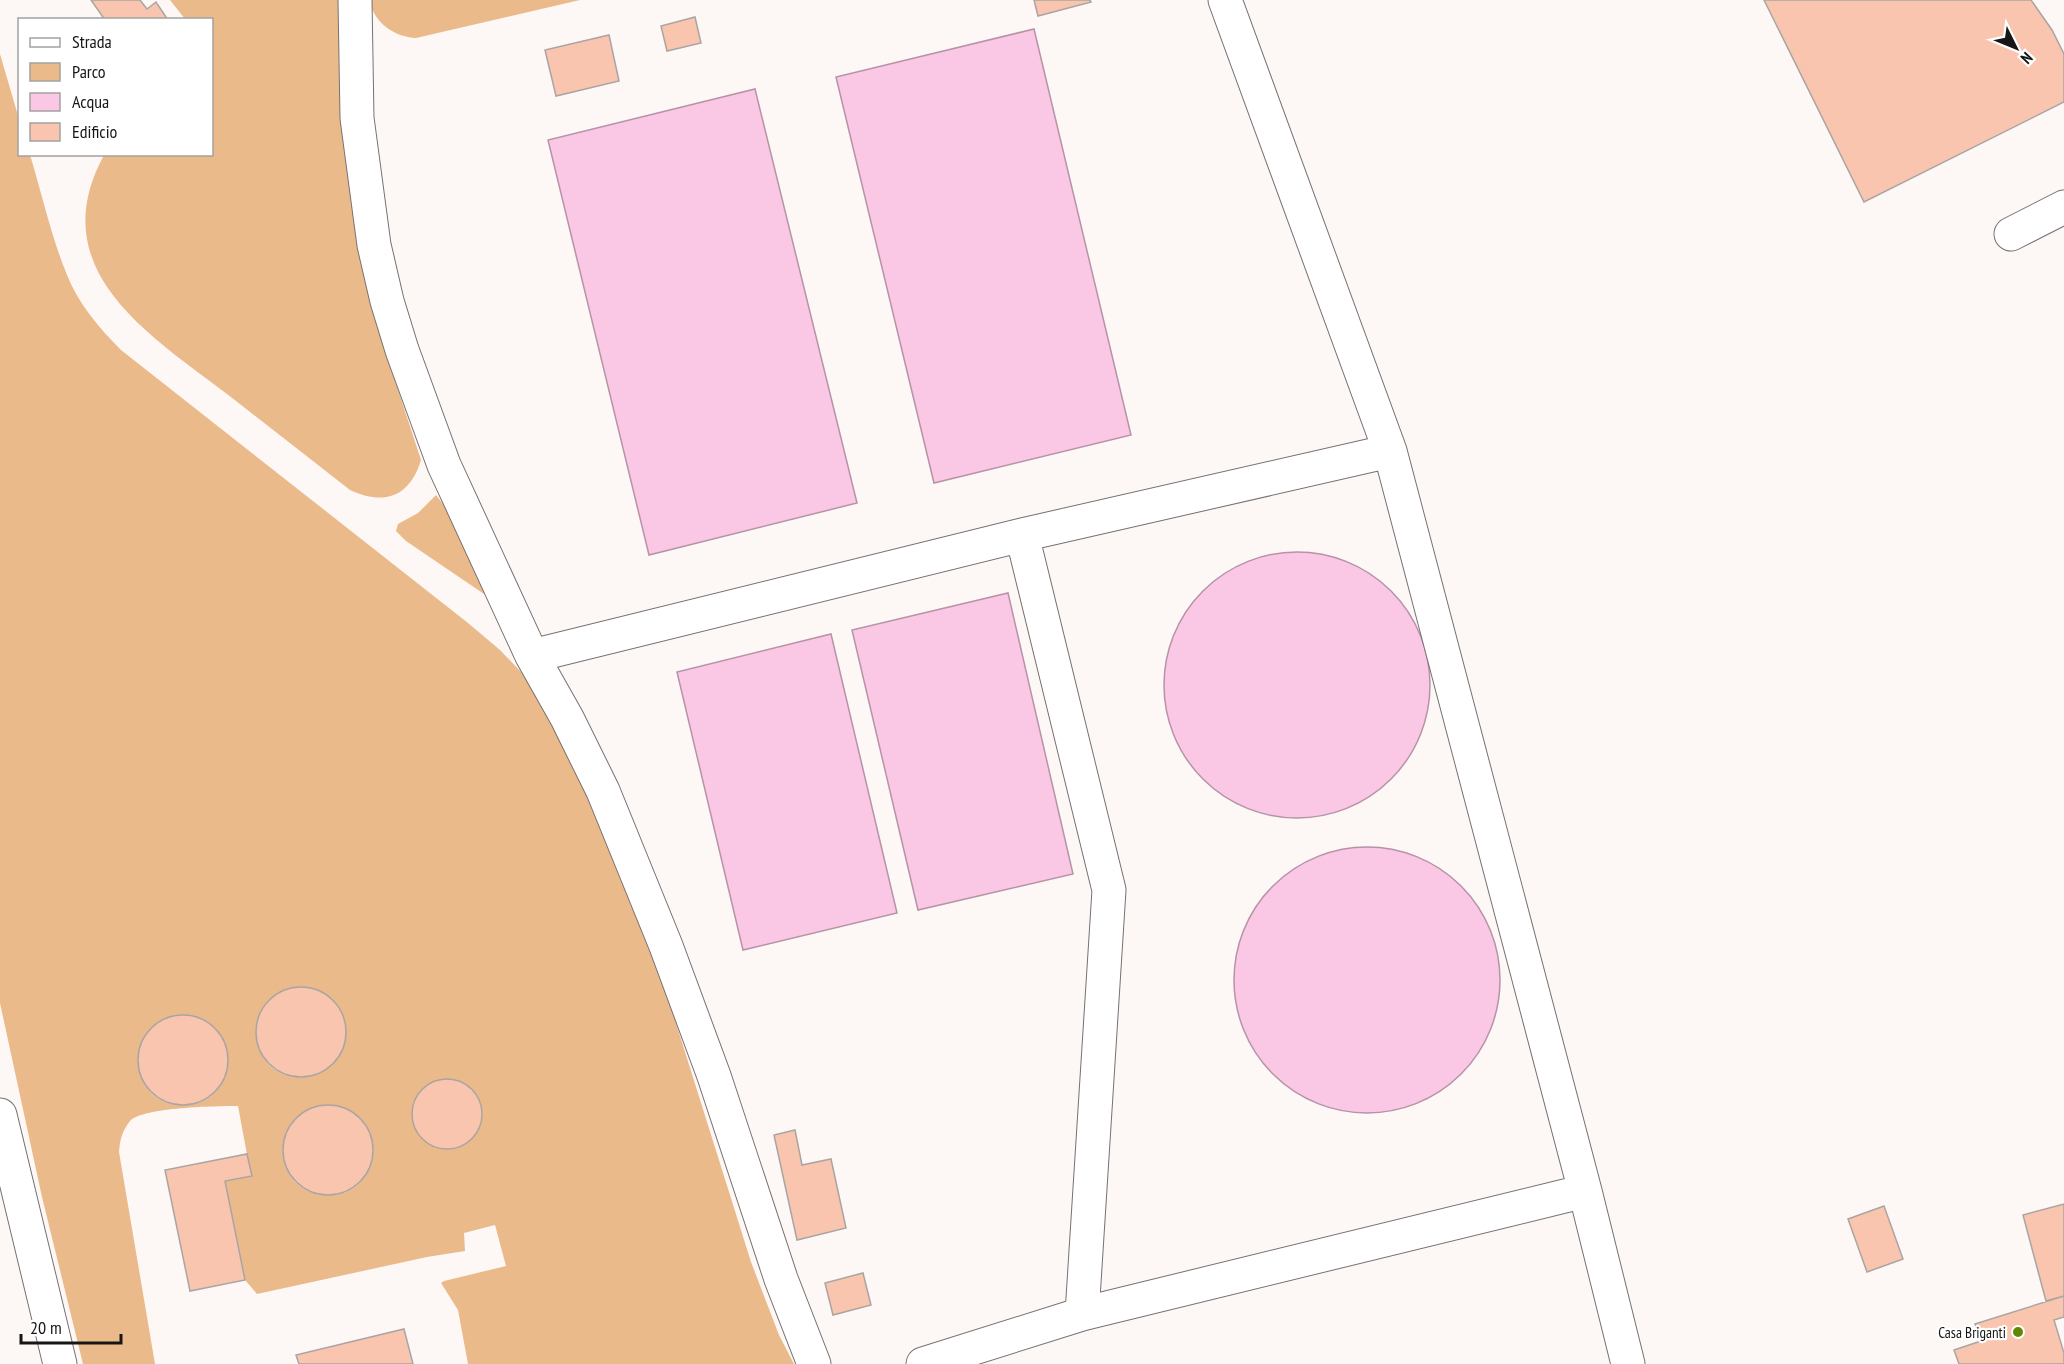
<svg xmlns="http://www.w3.org/2000/svg" width="2064" height="1364" font-family="'PT Sans Narrow',sans-serif">
<style>
.green{fill:#ebba8b;fill-rule:evenodd}
.water{fill:#fac8e4;stroke:#b693a6;stroke-width:1.5}
.building{fill:#f9c5af;stroke:#aaa5a2;stroke-width:1.5}
.lines{fill:none;stroke-linecap:round;stroke-linejoin:round}
.minor-casing{stroke:#777171;stroke-width:35}
.minor{stroke:#fff;stroke-width:33}
.poi-dot{fill:#648602;stroke:#fff;stroke-width:2}
.labels{text-anchor:middle;dominant-baseline:central;stroke-width:4.5;stroke-linejoin:round;paint-order:stroke}
.poi-label{font-size:15px;fill:#181615;stroke:#fff;text-anchor:end}
</style>
<rect width="100%" height="100%" fill="#fdf7f6"/>
<path class="green" d="M170 0H340L389 362 421 460C410 497 384 506 350 490 309 458 268 426 227 394 148 334 42 269 104 155L212 154V20L185 19Z
M370 0H580L416 38C395 37 373 23 370 0Z
M0 54 19 119 20 154 30 155C42 194 51 236 67 275 78 303 99 328 121 350L468 623 500 650 523 674 538 695 589 794 664 985 751 1262 779 1335 794 1364H468L458 1310 441 1283 444 1281 506 1266 495 1225 464 1233 465 1251 427 1257 257 1294 245 1280 225 1181 251 1176 238 1106C218 1106 143 1107 130 1121 122 1131 120 1140 119 1152L155 1364H83L42 1197 0 1003ZM296 987C355 986 363 1068 307 1076 248 1085 235 997 296 987ZM185 1015C244 1022 240 1105 183 1105 124 1105 123 1016 185 1015ZM446 1079C469 1082 487 1099 481 1123 478 1132 472 1140 464 1144 417 1169 386 1091 446 1079ZM323 1105C390 1104 386 1198 326 1195 271 1192 269 1117 323 1105Z
M436 495 447 509 485 592 484 594 406 541 396 531 398 524 418 513Z"/>
<path class="water" d="M1034 29 1131 435 934 483 836 77Z
M755 89 857 503 649 555 548 140Z
M1164 685a133 133 0 1 1 266 0a133 133 0 1 1-266 0Z
M1008 593 1073 874 918 910 852 630Z
M831 634 897 913 743 950 677 672Z
M1234 980a133 133 0 1 1 266 0a133 133 0 1 1-266 0Z"/>
<path class="building" d="M91 0H140L147 9 156 2 168 20H105Z
M1034 0H1090L1091 2 1038 16Z
M1764 0H2031L2052 30 2064 54V102L1864 202Z
M695 17 701 43 667 51 661 26Z
M609 35 619 81 556 96 545 50Z
M256 1032a45 45 0 1 1 90 0a45 45 0 1 1-90 0Z
M138 1060a45 45 0 1 1 90 0a45 45 0 1 1-90 0Z
M412 1114a35 35 0 1 1 70 0a35 35 0 1 1-70 0Z
M283 1150a45 45 0 1 1 90 0a45 45 0 1 1-90 0Z
M795 1130 802 1165 831 1159 846 1228 797 1240 774 1135Z
M247 1154 252 1176 225 1181 245 1280 190 1291 165 1170Z
M2064 1204V1296L2046 1301 2023 1215Z
M1884 1206 1903 1259 1867 1272 1848 1219Z
M863 1273 871 1305 833 1315 825 1283Z
M2064 1296V1317L2054 1320 2064 1353V1364H1959L1954 1350 1981 1341 1975 1324Z
M404 1329 413 1364H299L296 1355Z"/>
<g class="lines">
<defs>
<path id="minor" d="M355 0 357 118 374 245 387 301 402 350 444 465 532 656 567 718 603 791 666 946 714 1076 781 1279 814 1364
M2011 234 2064 207
M1022 535 1109 890 1082 1314
M532 656 1022 535 1390 451
M0 1115 60 1364
M1585 1191 1628 1364
M923 1364 1082 1314 1585 1191 1390 451 1225 0"/>
</defs>
<use href="#minor" class="minor-casing"/>
<use href="#minor" class="minor"/>
</g>
<circle class="poi-dot" cx="2018" cy="1332" r="6"/>
<g class="labels">
<g class="poi-label">
<text x="2006" y="1332">Casa Briganti</text>
</g>
</g>
<rect x="18" y="18" width="195" height="138" fill="#ffffff" stroke="#a3a2a1" stroke-width="1.5"/>
<rect x="30" y="38" width="30" height="9" fill="#ffffff" stroke="#a3a2a1" stroke-width="1.5"/>
<text x="72" y="48" font-size="18" fill="#181615">Strada</text>
<rect x="30" y="63" width="30" height="18" fill="#ebba8b" stroke="#a3a2a1" stroke-width="1.5"/>
<text x="72" y="78" font-size="18" fill="#181615">Parco</text>
<rect x="30" y="93" width="30" height="18" fill="#fac8e4" stroke="#a3a2a1" stroke-width="1.5"/>
<text x="72" y="108" font-size="18" fill="#181615">Acqua</text>
<rect x="30" y="123" width="30" height="18" fill="#f9c5af" stroke="#a3a2a1" stroke-width="1.5"/>
<text x="72" y="138" font-size="18" fill="#181615">Edificio</text>
<g transform="translate(2016 48) rotate(133)" stroke="#ffffff" stroke-width="4.5" paint-order="stroke">
<path d="M0-4.5L10 22L0 15L-10 22Z" fill="#181615"/>
<text y="-9" font-size="16" font-weight="bold" text-anchor="middle" fill="#181615">N</text>
</g>
<path d="M21 1334v9h100v-9" fill="none" stroke="#181615" stroke-width="3"/>
<text x="30" y="1334" font-size="18" fill="#181615" stroke="#ffffff" stroke-width="4.5" paint-order="stroke">20 m</text>
</svg>
